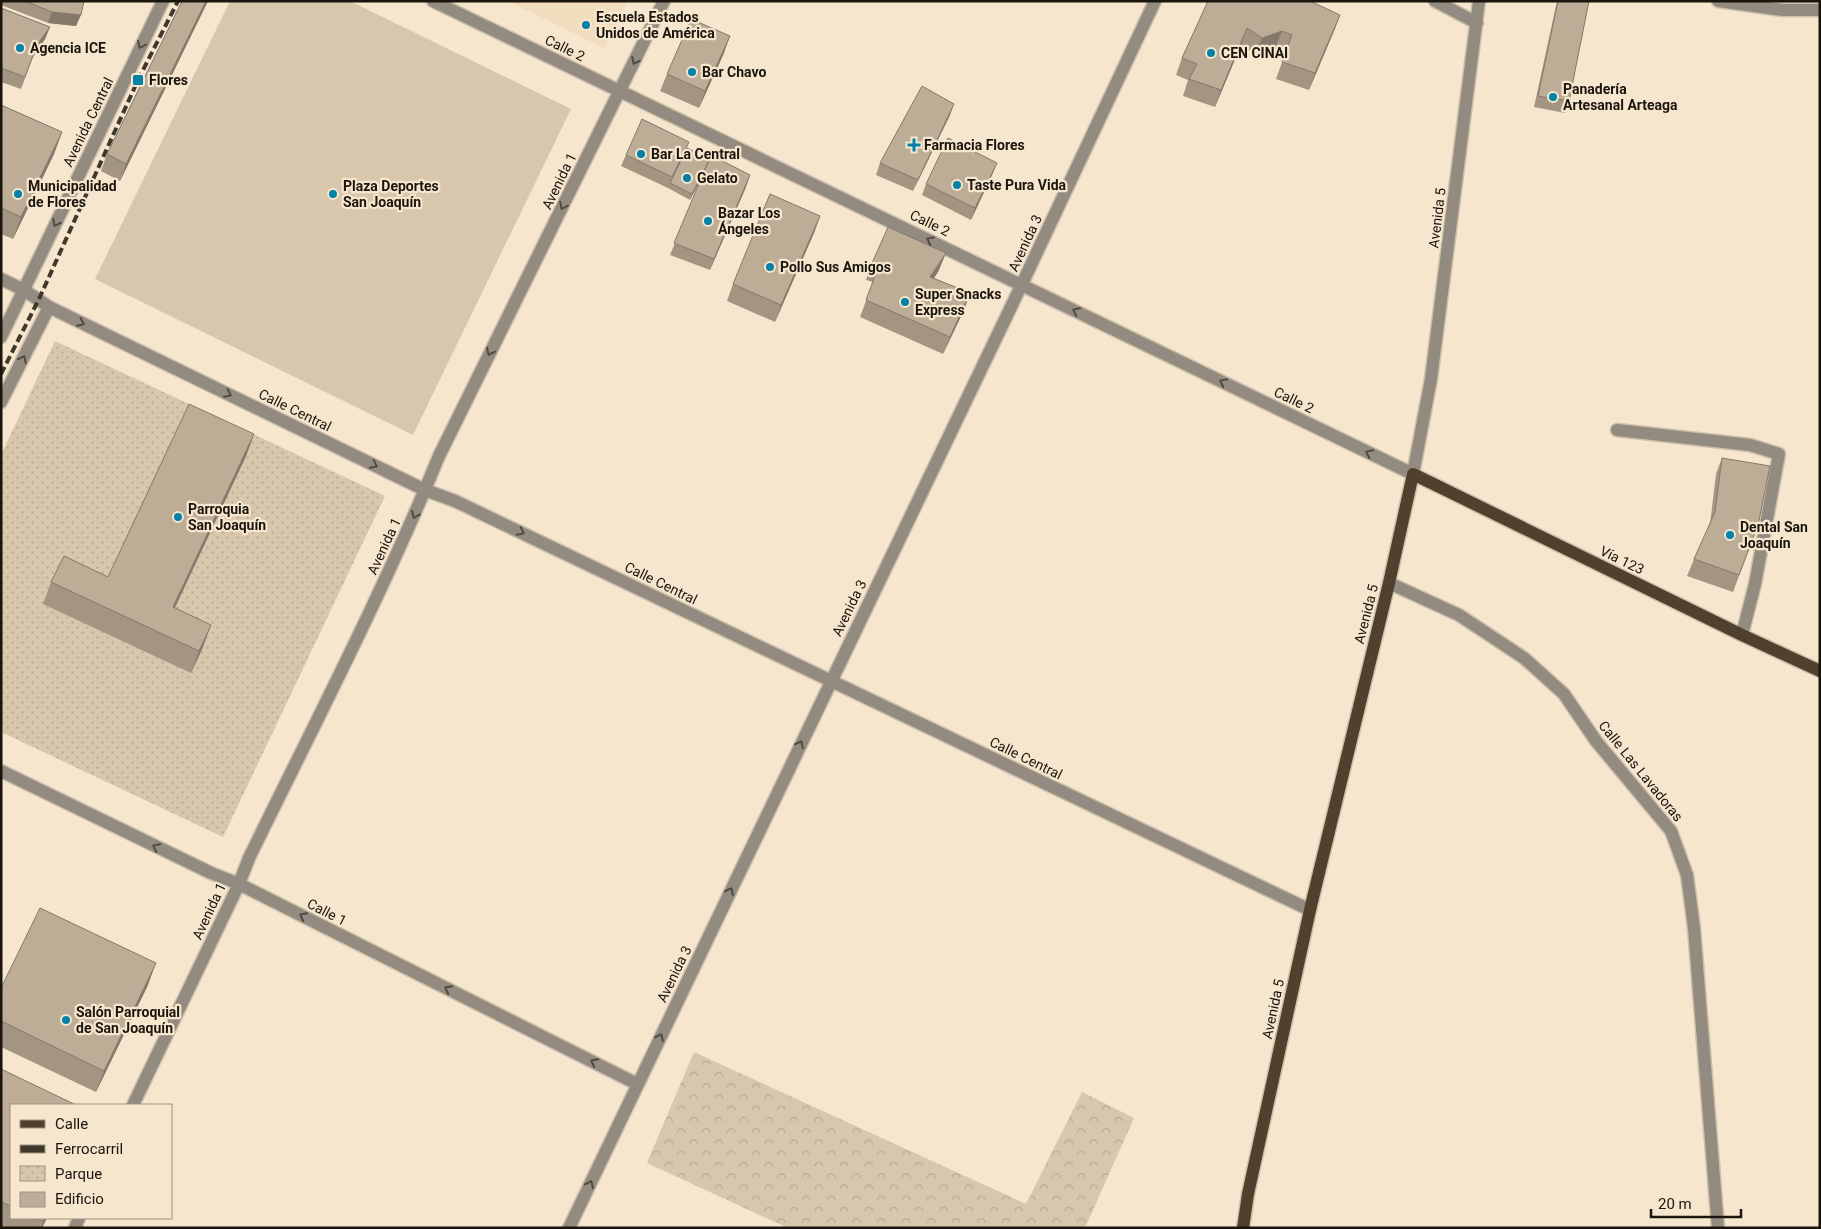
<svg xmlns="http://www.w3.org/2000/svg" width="1821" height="1229" font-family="Roboto,sans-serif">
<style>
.built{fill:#f1dcbe}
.grass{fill:#d8c6ad}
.forest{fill:url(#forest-crowns)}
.park{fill:url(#park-dots)}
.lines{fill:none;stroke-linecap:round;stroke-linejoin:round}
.minor-casing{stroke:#cec0ab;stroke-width:15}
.major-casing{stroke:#cec0ab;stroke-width:15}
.minor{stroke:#938b80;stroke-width:12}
.major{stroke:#4f412d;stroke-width:12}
.rail{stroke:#3f382d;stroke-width:4;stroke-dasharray:8 4;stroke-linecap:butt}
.wall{fill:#a39582}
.shaded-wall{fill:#84796a}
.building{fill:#bdad97;stroke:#84796a}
.oneway{stroke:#504a41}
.poi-dot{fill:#0381a6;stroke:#f6e6ce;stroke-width:2}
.labels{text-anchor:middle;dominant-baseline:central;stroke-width:4.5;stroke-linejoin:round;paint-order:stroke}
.poi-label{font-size:14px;font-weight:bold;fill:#1a150d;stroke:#f6e6ce;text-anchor:start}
.street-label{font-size:14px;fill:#1a150d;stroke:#f6e6ce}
</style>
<defs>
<pattern id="forest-crowns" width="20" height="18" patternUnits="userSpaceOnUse" patternTransform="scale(1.25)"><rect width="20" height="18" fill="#d8c6ad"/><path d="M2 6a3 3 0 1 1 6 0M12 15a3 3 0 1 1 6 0" fill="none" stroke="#b9a994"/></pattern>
<pattern id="park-dots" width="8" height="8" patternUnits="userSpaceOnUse" patternTransform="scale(1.25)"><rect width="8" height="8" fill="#d8c6ad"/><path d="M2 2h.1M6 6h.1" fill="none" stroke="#b9a994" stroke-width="1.8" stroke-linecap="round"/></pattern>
</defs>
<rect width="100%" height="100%" fill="#f6e6ce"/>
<path class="built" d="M508 1H627L604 48Z"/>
<path class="grass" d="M230 1H350L571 109 413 435 95 279Z"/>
<path class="forest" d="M694 1052 1026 1204 1082 1092 1134 1118 1085 1228H788L647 1163Z"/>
<path class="park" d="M55 341 385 496 223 837 1 732V455Z"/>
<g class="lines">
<defs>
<path id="minor" d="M433 1 1413 474 1431 379 1479 1
M1435 1 1477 23
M1718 1 1783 10H1820
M1 279 24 290 49 307 425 490 455 501 1310 910
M1 337 163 1
M1 402 49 307
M1617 430 1750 445 1779 454 1755 584 1742 635
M1389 583 1459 615 1524 658 1564 694 1596 741 1671 831 1687 875 1694 928 1718 1228
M1 771 211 873 239 884 637 1084
M133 1105 239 884 249 858C314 725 383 593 439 456L664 1
M75 1228 79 1218
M569 1228 1022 284 1155 1"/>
<path id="major" d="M1243 1228 1248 1194 1310 910 1389 583 1413 474 1742 635 1820 671"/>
</defs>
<use href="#minor" class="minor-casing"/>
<use href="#major" class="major-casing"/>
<use href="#minor" class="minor"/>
<use href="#major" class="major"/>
<path class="rail" d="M1 374 39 299 138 80 178 1"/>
</g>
<path class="wall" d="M1 1H84L76 26 48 23 1 5Z
M182 1H208L120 181 101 171 107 154Z
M1208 1 1340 15 1334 31 1309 90 1276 79 1286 51 1275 48 1256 55 1241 45 1215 107 1183 96 1188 80 1176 75 1182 58Z
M1557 1H1589L1569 101 1565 113 1534 107Z
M1 8 50 27 45 39 33 57 21 89 1 82Z
M724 53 699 108 660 91 667 74Z
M1 105 62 132 54 154 13 239 1 234Z
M950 115 913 191 876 175 880 163Z
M687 148 746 187 710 270 670 255 706 169 690 200 668 188 621 166 626 155Z
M997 163 992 175 971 220 922 195 926 184Z
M820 216 814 233 775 322 727 301 733 284Z
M872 263 939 270 934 278 970 293 964 310 943 354 860 317 873 282 866 280Z
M254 434 246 456 174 608 203 647 191 673 43 604 51 582 108 577Z
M1722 458 1758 525 1733 592 1687 576 1694 559 1710 524 1716 474Z
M148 985 96 1092 1 1047V988Z
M1 1069 11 1105V1218H47L42 1228 1 1227Z"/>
<path class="shaded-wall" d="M206 1H208L120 181 126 164Z
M52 12 81 15 76 26 48 23Z
M1340 15 1334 31 1309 90 1315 73Z
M50 27 45 39 33 57 37 45Z
M1247 28 1241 45 1215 107 1221 90Z
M1282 31 1275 48 1256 55 1262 38Z
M730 36 724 53 699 108 705 91Z
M954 104 950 115 913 191 918 180Z
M62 132 54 154 13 239 21 217Z
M710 159 708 165 690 200 692 194Z
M997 163 992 175 971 220 975 208Z
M750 175 746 187 710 270 714 259Z
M820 216 814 233 775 322 781 305Z
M946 253 939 270 924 294 930 277Z
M970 293 964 310 943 354 950 337Z
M254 434 246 456 165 629 173 607Z
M211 625 203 647 191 673 199 651Z
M156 963 148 985 96 1092 104 1071Z
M45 1218H47L42 1228H41Z"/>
<path class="building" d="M25 1H84L81 15 52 12Z
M182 1H206L126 164 107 154Z
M1208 1H1310L1340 15 1315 73 1282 62 1292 35 1282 31 1262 38 1247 28 1221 90 1189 79 1197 64 1182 58Z
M1558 1H1589L1569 101 1538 96Z
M1 8 50 27 37 45 25 77 1 68Z
M691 19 730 36 705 91 667 74Z
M922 86 954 104 918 180 880 163Z
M1 105 62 132 21 217 1 208Z
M642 119 689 142 672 177 626 155Z
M948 138 997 163 975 208 926 184Z
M687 148 710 159 692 194 670 183Z
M711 155 750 175 714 259 674 243Z
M770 194 820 216 781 305 733 284Z
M888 227 946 253 930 277 970 293 950 337 866 300 879 265 872 263Z
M189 404 254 434 173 607 211 625 199 651 51 582 64 556 108 577Z
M1722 458 1770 466 1758 525 1739 575 1694 559 1715 512Z
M40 908 156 963 104 1071 1 1021V988Z
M1 1069 76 1105H11V1206L1 1202Z
M35 1218H45L43 1221Z"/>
<defs><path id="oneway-chevron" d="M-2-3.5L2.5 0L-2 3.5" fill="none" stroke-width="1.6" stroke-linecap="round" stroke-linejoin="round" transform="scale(1.25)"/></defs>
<g class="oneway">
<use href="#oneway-chevron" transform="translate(141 45) rotate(116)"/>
<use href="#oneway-chevron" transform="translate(635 61) rotate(116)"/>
<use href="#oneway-chevron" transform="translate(563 206) rotate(116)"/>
<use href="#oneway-chevron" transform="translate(56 223) rotate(116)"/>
<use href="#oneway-chevron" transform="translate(930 240) rotate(-154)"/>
<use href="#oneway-chevron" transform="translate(1076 311) rotate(-154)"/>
<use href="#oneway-chevron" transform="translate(81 323) rotate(26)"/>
<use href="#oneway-chevron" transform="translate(490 352) rotate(116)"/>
<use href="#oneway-chevron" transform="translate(23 359) rotate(-63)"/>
<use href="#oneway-chevron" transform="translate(1223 382) rotate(-154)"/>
<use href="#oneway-chevron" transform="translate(228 394) rotate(26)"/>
<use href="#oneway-chevron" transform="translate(1369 453) rotate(-154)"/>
<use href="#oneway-chevron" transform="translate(374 465) rotate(26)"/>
<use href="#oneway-chevron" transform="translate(415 515) rotate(113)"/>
<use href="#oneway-chevron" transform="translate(521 532) rotate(26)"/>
<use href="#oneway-chevron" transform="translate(800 744) rotate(-64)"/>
<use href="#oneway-chevron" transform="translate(156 847) rotate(-154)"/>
<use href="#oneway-chevron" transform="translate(730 891) rotate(-64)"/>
<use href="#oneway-chevron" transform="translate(303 916) rotate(-153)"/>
<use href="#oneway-chevron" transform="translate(448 989) rotate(-153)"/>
<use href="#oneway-chevron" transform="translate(660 1037) rotate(-64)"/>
<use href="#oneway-chevron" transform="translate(594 1062) rotate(-153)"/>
<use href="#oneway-chevron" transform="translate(590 1184) rotate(-65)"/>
</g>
<g class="poi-dot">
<circle cx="586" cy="25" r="5"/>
<circle cx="20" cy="48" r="5"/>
<circle cx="1211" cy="53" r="5"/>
<circle cx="692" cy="72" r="5"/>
<rect x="132" y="74" width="12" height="12" rx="2.5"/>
<circle cx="1553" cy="97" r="5"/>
<path d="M911.5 137.5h5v5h5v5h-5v5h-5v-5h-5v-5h5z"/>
<circle cx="641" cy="154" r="5"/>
<circle cx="687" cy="178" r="5"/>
<circle cx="957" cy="185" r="5"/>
<circle cx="18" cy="194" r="5"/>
<circle cx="333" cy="194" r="5"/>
<circle cx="708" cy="221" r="5"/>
<circle cx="770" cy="267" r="5"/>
<circle cx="905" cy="302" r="5"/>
<circle cx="178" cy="517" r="5"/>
<circle cx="1730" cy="535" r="5"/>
<circle cx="66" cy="1020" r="5"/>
</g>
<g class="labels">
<g class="poi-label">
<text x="596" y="17">Escuela Estados<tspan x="596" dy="16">Unidos de América</tspan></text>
<text x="30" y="48">Agencia ICE</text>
<text x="1221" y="53">CEN CINAI</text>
<text x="702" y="72">Bar Chavo</text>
<text x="149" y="80">Flores</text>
<text x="1563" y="89">Panadería<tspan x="1563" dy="16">Artesanal Arteaga</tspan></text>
<text x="924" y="145">Farmacia Flores</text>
<text x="651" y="154">Bar La Central</text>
<text x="697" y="178">Gelato</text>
<text x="967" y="185">Taste Pura Vida</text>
<text x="28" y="186">Municipalidad<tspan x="28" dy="16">de Flores</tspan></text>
<text x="343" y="186">Plaza Deportes<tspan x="343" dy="16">San Joaquín</tspan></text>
<text x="718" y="213">Bazar Los<tspan x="718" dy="16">Ángeles</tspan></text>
<text x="780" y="267">Pollo Sus Amigos</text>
<text x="915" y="294">Super Snacks<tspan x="915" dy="16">Express</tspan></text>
<text x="188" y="509">Parroquia<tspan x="188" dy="16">San Joaquín</tspan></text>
<text x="1740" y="527">Dental San<tspan x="1740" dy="16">Joaquín</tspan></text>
<text x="76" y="1012">Salón Parroquial<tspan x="76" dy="16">de San Joaquín</tspan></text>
</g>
<g class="street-label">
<text transform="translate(565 48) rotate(26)">Calle 2</text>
<text transform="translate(88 122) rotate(-64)">Avenida Central</text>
<text transform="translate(559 181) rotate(-64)">Avenida 1</text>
<text transform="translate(1437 218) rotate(-83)">Avenida 5</text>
<text transform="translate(930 223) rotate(26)">Calle 2</text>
<text transform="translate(1025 243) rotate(-65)">Avenida 3</text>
<text transform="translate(1294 400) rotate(26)">Calle 2</text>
<text transform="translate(295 410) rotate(26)">Calle Central</text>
<text transform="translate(384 546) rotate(-65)">Avenida 1</text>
<text transform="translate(1622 560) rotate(26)">Vía 123</text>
<text transform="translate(661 583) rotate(26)">Calle Central</text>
<text transform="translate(849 608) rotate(-64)">Avenida 3</text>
<text transform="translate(1366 614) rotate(-76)">Avenida 5</text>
<text transform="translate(1026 758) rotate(26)">Calle Central</text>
<text transform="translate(1641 771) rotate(51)">Calle Las Lavadoras</text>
<text transform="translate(209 911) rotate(-65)">Avenida 1</text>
<text transform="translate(327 912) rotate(27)">Calle 1</text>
<text transform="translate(674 974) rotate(-64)">Avenida 3</text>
<text transform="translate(1273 1009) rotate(-78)">Avenida 5</text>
</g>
</g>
<rect width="1821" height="1229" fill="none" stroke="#1a150d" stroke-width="5"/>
<rect x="10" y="1104" width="162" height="115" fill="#f6e6ce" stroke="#9e9281"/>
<rect x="20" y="1120" width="25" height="8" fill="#4f412d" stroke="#9e9281"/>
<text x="55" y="1129" font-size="15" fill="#1a150d">Calle</text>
<rect x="20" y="1145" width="25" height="8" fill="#3f382d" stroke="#9e9281"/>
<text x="55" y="1154" font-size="15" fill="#1a150d">Ferrocarril</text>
<rect x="20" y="1166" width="25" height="15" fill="url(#park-dots)" stroke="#9e9281"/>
<text x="55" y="1179" font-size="15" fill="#1a150d">Parque</text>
<rect x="20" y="1192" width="25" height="15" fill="#bdad97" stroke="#9e9281"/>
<text x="55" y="1204" font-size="15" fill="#1a150d">Edificio</text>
<path d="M1651 1209v8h90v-8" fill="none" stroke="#1a150d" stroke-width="2.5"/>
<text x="1658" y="1209" font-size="15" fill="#1a150d" stroke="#f6e6ce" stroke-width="4" paint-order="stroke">20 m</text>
</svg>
